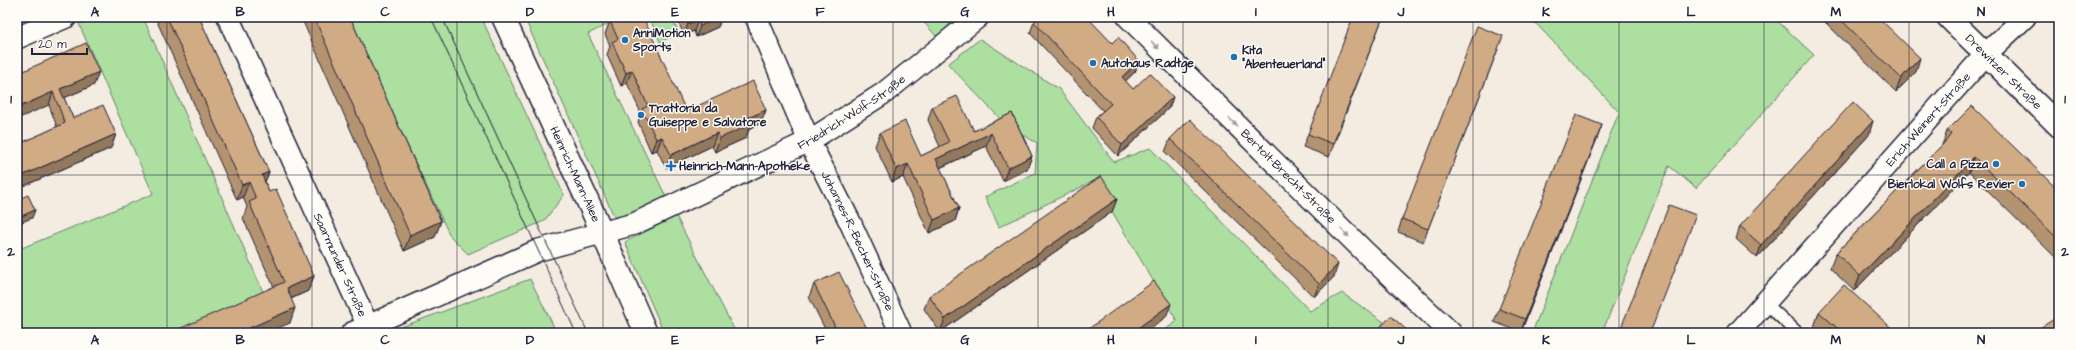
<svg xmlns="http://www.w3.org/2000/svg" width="2076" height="350" font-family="'Architects Daughter',sans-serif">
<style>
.green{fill:#acdfa0;stroke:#67806e}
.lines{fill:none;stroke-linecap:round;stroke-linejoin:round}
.service-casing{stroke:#22223b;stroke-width:14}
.minor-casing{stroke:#22223b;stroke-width:24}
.tertiary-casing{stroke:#22223b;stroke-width:25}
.secondary-casing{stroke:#22223b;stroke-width:25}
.service{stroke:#fdfcf7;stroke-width:11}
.minor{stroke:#fdfcf7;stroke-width:21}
.tertiary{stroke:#fdfcf7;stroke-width:22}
.secondary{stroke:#fdfcf7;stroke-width:22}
.tram{stroke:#22223b;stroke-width:1}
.wall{fill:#b49371;stroke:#22223b}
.shaded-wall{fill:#92785c;stroke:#22223b}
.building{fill:#d1ab83;stroke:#22223b}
.oneway{fill:#9a9aa2}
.grid{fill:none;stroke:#22223b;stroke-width:1;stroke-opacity:0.55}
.poi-dot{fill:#1f6fb2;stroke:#fdfcf7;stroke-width:1.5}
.labels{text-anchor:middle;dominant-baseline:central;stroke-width:3;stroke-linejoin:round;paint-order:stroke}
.poi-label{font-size:12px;font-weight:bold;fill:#22223b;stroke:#fdfcf7;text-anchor:start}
.street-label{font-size:12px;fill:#22223b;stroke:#fdfcf7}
.neatline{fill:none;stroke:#22223b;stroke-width:1.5}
.grid-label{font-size:13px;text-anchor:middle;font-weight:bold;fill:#22223b}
</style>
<rect width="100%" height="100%" fill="#f4ece0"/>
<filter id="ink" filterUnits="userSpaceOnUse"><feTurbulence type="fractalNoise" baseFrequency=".025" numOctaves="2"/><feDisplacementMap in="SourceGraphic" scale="8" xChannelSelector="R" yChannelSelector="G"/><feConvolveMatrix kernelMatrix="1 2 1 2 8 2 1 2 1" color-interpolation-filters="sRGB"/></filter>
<g filter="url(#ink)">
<path class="green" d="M97 17H143L264 294 174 333H17V250L153 194 79 24Z
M347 17H481L564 195 544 221 468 254 450 236Z
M524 17H622L588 34 668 201 617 223Z
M649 17H671L679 33 660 42Z
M919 17H957L937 37Z
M1530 17H1773L1814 55 1696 188 1669 166 1602 333H1532L1619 112Z
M980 39 1059 89 1114 162 1150 148 1310 311 1342 293 1384 322 1376 333H1161L1177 321 1094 181 999 227 985 197 1035 173 1037 143 1007 126 948 64Z
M676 216 736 333H664L625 242Z
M530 279 557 333H385Z"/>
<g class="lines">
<defs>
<path id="service" d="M1765 303 1798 333"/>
<g id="minor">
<path id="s1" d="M228 17 368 326"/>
<path id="s2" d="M756 17 809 141 850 222 901 333"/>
<path id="s3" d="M1128 17 1366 253 1451 333"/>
<path d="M17 38 66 17"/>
<path id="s4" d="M352 333 539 250 634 224 809 141 884 93 978 17"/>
<path id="s5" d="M1738 333 1986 54 2025 17"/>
</g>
<g id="tertiary">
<path id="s6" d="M1948 17 2059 126"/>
</g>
<g id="secondary">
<path id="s7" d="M503 17 602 232 646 333"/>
</g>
</defs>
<use href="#service" class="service-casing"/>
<use href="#minor" class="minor-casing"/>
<use href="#tertiary" class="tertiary-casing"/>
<use href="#secondary" class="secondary-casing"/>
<use href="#service" class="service"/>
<use href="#minor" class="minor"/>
<use href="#tertiary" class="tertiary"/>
<use href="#secondary" class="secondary"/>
<path class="tram" d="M431 17 576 333
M442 17 588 333"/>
</g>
<path class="wall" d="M155 17H199L269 172 265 182 269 192 314 276 308 291 291 299 290 323 243 218 247 207 243 197 237 200Z
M301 17H350L441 221 435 237 404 251Z
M676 17H725L721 19 718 27 696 37 694 31 684 35Z
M1383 17 1329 157 1303 147 1308 134Z
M1820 17H1878L1916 72 1896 92Z
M610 21 686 111 766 110 761 123 749 129 746 138 715 152 712 146 666 168 657 150 651 152 638 122 641 113 627 83 621 86 607 55 610 46 605 34Z
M1034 22 1112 43 1139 61 1135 72 1125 81 1133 89 1173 97 1169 108 1118 156 1092 128 1096 117 1103 111 1030 33Z
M1498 49 1423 242 1398 232 1402 219Z
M17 74 94 85 64 98 73 118 116 134 111 148 17 189V145L57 127 49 105Z
M932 107 974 131 1012 113 1032 156 1027 169 1003 181 986 146 940 168 959 208 955 221 929 233 903 177 892 182 875 146 880 133 921 156 940 147 928 120Z
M1602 125 1521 332 1494 322 1499 309Z
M1947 131 2059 191V261L1969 172 1854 291 1830 268 1836 253 1942 145Z
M1869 135 1757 258 1736 239 1740 226Z
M1170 139 1334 277 1314 297 1165 152Z
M1117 199 1112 212 940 332 924 309 929 296Z
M814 284 869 333H827L809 297Z
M1819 312 1897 333H1820L1814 327Z"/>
<path class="shaded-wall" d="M717 17H725L721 19 718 27 696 37 700 26Z
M698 20 694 31 684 35 688 24Z
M1920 58 1916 72 1896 92 1901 78Z
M1139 61 1135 72 1118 88 1122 77Z
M632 70 627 83 621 86 626 73Z
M99 72 94 85 57 101 60 89Z
M53 92 49 105 17 119V108Z
M1173 97 1169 108 1118 156 1122 145Z
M766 110 761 123 749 129 746 138 715 152 720 138 748 118Z
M1873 121 1869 135 1757 258 1761 245Z
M1602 125 1597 139 1521 332 1525 319Z
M717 133 712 146 666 168 671 155Z
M991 133 986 146 931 172 936 159Z
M116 134 111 148 17 189V178Z
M662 137 657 150 651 152 656 139Z
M1032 156 1027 169 1003 181 1008 168Z
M1974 157 1969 172 1854 291 1860 276Z
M908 164 903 177 892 182 896 169Z
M269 172 263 187 262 175Z
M249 182 243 197 237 200 242 185Z
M1117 199 1112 212 940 332 945 319Z
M959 208 955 221 929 233 934 220Z
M35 210 32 218 17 224V218Z
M441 221 435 237 404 251 410 235Z
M1338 264 1334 277 1314 297 1319 284Z
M314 276 308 291 281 303 287 288Z
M1171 304 1166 317 1144 333H1131Z
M295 308 290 323 267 333H238Z"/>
<path class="building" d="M167 17H199L269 172 262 175 269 192 276 189 314 276 287 288 295 308 238 333H170L284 282 249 202 256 199 249 182 242 185Z
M314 17H350L441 221 410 235Z
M619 17H643L686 111 753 81 766 110 748 118 750 125 720 138 717 133 671 155 662 137 656 139 642 109 648 106 632 70 626 73 612 42 618 39 610 21Z
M685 17H720L700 26 698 20 688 24Z
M1040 17H1087L1112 43 1118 37 1139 61 1122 77 1133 89 1150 73 1173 97 1122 145 1096 117 1111 104 1034 22Z
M1353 17H1383L1333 144 1308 134Z
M1838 17H1878L1920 58 1901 78Z
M1477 26 1503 36 1428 229 1402 219Z
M86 43 99 72 60 89 73 118 103 105 116 134 17 178V145L65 123 53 92 17 108V74Z
M957 96 974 131 1012 113 1032 156 1008 168 991 133 936 159 959 208 934 220 908 164 896 169 880 133 905 121 921 156 949 142 932 107Z
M1853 102 1873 121 1761 245 1740 226Z
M1972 106 2059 191V240L1974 157 1860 276 1836 253 1946 141 1951 134 1947 131Z
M1576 115 1602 125 1525 319 1499 309Z
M1190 119 1338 264 1319 284 1170 139Z
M1101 176 1117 199 945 319 929 296Z
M28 195 35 210 17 218V200Z
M1669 205 1696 215 1650 333H1619Z
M839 272 869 333H838L814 284Z
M1154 281 1171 304 1131 333H1083Z
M1844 285 1897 333H1843L1819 312Z
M1391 316 1410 333H1375Z
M2059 316V333H2032Z"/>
<defs><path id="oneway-solid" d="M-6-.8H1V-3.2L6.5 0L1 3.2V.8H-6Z"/></defs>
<g class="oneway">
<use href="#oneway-solid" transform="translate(1155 45) rotate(45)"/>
<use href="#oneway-solid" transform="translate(1233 122) rotate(44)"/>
<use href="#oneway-solid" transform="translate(1345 233) rotate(45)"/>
</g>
</g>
<path class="grid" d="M167 17V333M312 17V333M457 17V333M603 17V333M748 17V333M893 17V333M1038 17V333M1183 17V333M1328 17V333M1473 17V333M1619 17V333M1764 17V333M1909 17V333M17 175H2059"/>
<g class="poi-dot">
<circle cx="625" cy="40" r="4"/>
<circle cx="1234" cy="57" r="4"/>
<circle cx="1093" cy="63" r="4"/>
<circle cx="641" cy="115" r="4"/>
<circle cx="1996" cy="164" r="4"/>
<path d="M669 160h4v4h4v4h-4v4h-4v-4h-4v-4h4z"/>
<circle cx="2022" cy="184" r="4"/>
</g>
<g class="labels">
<g class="poi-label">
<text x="633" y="33">AnniMotion<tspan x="633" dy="14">Sports</tspan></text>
<text x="1242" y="50">Kita<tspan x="1242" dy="14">"Abenteuerland"</tspan></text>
<text x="1101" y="63">Autohaus Radtge</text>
<text x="649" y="108">Trattoria da<tspan x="649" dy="14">Guiseppe e Salvatore</tspan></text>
<text x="1988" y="164" text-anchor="end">Call a Pizza</text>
<text x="679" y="166">Heinrich-Mann-Apotheke</text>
<text x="2014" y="184" text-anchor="end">Bierlokal Wolfs Revier</text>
</g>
<g class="street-label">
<text stroke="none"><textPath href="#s6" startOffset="78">Drewitzer Straße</textPath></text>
<text stroke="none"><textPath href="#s4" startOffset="548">Friedrich-Wolf-Straße</textPath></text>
<text stroke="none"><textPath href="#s5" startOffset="286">Erich-Weinert-Straße</textPath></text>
<text stroke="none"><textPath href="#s7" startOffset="173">Heinrich-Mann-Allee</textPath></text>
<text stroke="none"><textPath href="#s3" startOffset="226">Bertolt-Brecht-Straße</textPath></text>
<text stroke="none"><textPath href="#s2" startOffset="246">Johannes-R.-Becher-Straße</textPath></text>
<text stroke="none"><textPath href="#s1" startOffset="272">Saarmunder Straße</textPath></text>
</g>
</g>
<rect width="2076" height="350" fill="none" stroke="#fdfcf7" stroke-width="44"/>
<path d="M32 48v6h55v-6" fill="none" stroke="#22223b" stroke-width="2"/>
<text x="38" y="48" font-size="12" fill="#22223b" stroke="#fdfcf7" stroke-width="3" paint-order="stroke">20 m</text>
<rect x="22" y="22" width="2032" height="306" class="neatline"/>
<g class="grid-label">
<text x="95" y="16">A</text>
<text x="240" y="16">B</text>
<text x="385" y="16">C</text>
<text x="530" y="16">D</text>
<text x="675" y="16">E</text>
<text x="820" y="16">F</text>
<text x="965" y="16">G</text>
<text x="1111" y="16">H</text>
<text x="1256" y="16">I</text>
<text x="1401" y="16">J</text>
<text x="1546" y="16">K</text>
<text x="1691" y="16">L</text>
<text x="1836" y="16">M</text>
<text x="1981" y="16">N</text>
<text x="11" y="103">1</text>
<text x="2065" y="103">1</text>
<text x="11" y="256">2</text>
<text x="2065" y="256">2</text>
<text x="95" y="344">A</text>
<text x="240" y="344">B</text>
<text x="385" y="344">C</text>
<text x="530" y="344">D</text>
<text x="675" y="344">E</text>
<text x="820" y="344">F</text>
<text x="965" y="344">G</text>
<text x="1111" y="344">H</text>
<text x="1256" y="344">I</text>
<text x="1401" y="344">J</text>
<text x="1546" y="344">K</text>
<text x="1691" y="344">L</text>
<text x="1836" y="344">M</text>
<text x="1981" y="344">N</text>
</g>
</svg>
